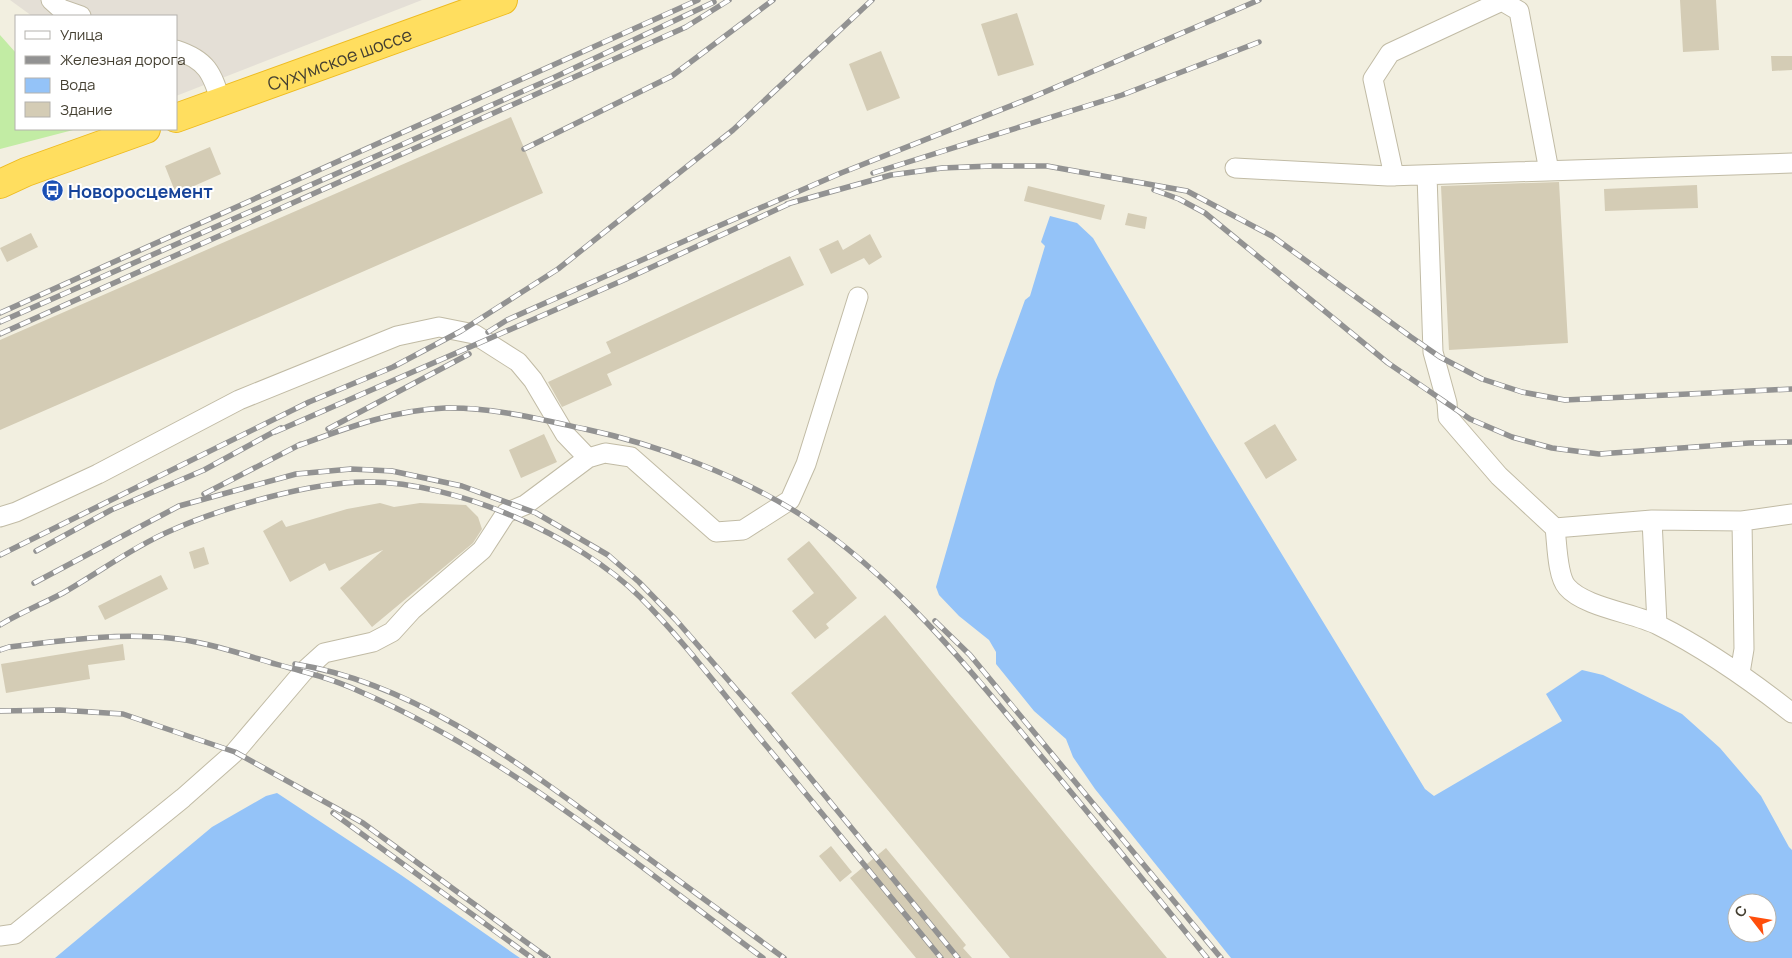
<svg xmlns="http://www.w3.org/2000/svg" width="1792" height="958" font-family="Manrope,sans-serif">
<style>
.industrial{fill:#e4dfd6}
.green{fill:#c2eca4}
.water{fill:#94c3f8;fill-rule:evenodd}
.building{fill:#d4ccb5}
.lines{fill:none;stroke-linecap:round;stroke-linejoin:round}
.minor-casing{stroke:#c1bba5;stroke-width:21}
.highway-casing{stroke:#eebb1f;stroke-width:30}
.minor{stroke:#fff;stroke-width:19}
.highway{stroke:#ffde5f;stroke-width:28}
.rail-casing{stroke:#929292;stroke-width:5.5}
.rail{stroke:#fff;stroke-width:4;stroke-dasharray:11;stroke-linecap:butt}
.labels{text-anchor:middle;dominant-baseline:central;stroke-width:4;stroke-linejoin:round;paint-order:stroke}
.street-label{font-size:18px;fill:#443f31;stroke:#fff}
.transit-label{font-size:18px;font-weight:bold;fill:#164399;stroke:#fff;text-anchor:start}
</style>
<rect width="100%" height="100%" fill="#f2efe0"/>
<path class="industrial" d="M10 0H422L176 96V16H32Z"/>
<path class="green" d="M0 35 16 53V129H77L0 149Z"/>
<path class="water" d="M1050 216 1077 223 1093 238 1211 438 1425 789 1434 796 1562 721 1546 694 1582 670 1603 675 1682 714 1720 748 1761 796 1789 847 1792 850V958H1231L1095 789 1073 757 1066 739 1034 711 996 664V652L989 640 959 616 939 595 936 587 996 380 1025 300 1030 296 1045 246 1041 242ZM1737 903H1767V933H1737Z
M277 793 401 875 520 958H55L212 827 266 796Z"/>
<path class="building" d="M1680 0H1716L1719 50 1683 52Z
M1017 13 1034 65 998 76 981 24Z
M881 51 900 98 867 111 849 64Z
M1771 56H1792V70L1772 71Z
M511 117 543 193 0 430V340Z
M210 147 221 174 176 194 165 166Z
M1559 182 1568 343 1449 350 1441 186Z
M1697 185 1698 208 1605 211 1604 189Z
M1028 186 1105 205 1101 220 1024 201Z
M1128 213 1147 217 1145 229 1125 225Z
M31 233 38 247 7 262 0 248Z
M870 234 882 257 869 265 864 258 831 274 819 249 838 240 843 250Z
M790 256 804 285 607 374 612 385 562 407 548 382 611 353 606 342Z
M1275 424 1297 460 1266 479 1244 443Z
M544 434 557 462 521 478 509 450Z
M380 503 394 507 420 503 466 505 478 517 482 529 473 543 372 627 340 588 383 550 329 571 325 563 290 582 263 531 282 520 286 527 347 509Z
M809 541 857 598 826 624 829 628 815 639 792 611 814 593 787 559Z
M204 547 209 564 194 569 189 552Z
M161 575 168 589 105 620 98 606Z
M885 615 1167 958H1010L791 693Z
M123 644 125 660 88 665 90 679 6 693 1 664Z
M831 846 852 872 840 882 819 856Z
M886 848 966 945 963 948 972 958H916L850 878Z"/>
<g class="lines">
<defs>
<path id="minor" d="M51 0 61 9 81 16
M176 50C207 60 212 73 221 102
M1235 168 1388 176 1792 163
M1427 175 1433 352 1447 403 1448 417 1499 476 1555 528 1652 520 1742 521 1792 514
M1394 176 1373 79 1390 53 1502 1 1519 11 1549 171
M0 517 16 512 98 474 239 400 397 336 439 327 474 334 518 362 533 380 565 434 588 458
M1652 520 1657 624
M1555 528C1557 542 1557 576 1567 587 1584 607 1634 613 1658 625 1706 649 1750 680 1792 713
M1740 673 1744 649 1742 521
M0 936 15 934 183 798 235 752 303 672 324 653 373 642 392 632 412 610 482 550 506 513 525 505 588 458 605 453 631 457 716 532 743 530 790 500 806 464 858 297"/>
<g id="highway">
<path id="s1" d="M176 118 503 0"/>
<path d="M0 184 26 172 146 129"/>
</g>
</defs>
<use href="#minor" class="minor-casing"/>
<use href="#highway" class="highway-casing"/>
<use href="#minor" class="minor"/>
<use href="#highway" class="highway"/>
<defs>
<path id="rail" d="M524 149 672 76 773 0
M873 173 1122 95 1259 42
M1154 190 1179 199 1205 213 1388 363 1470 419 1512 437 1552 448 1599 454 1749 443 1792 442
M787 204 891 175 942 168 991 166H1047L1187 191 1272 236 1411 337 1440 357 1482 379 1522 392 1565 400 1792 389
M0 313 698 0
M0 322 553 78 714 2
M488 332 507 320 707 231 841 173 1033 97 1259 0
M0 334 686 27 729 0
M328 429 469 354
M275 432 626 279 793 202
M297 446C344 429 393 410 445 408 492 407 539 419 585 429 656 444 740 476 801 515 896 577 970 669 1041 756 1097 823 1152 891 1207 958
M204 494 301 444
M36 551 111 510 204 470 281 428
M0 555 309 402 393 367 461 331 558 269 733 130 872 0
M34 583 179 506 296 474 351 469 392 471 462 486 536 513 608 555 639 582 676 620 768 726 958 958
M935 621 970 655 1221 958
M0 625C20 613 42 604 63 593 98 573 133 547 170 531 221 508 312 481 369 482 456 482 578 536 640 597 688 645 729 702 773 754 829 822 885 890 941 958
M0 650 9 647C65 640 121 632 178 639 209 643 242 654 272 663 302 671 333 679 361 692 509 756 634 863 763 958
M295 664C413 683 516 761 610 830 668 873 726 915 784 958
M0 711 60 710 123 714 235 752 363 823 548 958
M333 813 532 958"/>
</defs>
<use href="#rail" class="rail-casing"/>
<use href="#rail" class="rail"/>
</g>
<defs>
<symbol id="bus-disc" viewBox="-11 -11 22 22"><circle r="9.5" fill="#1a4fb4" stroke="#fff"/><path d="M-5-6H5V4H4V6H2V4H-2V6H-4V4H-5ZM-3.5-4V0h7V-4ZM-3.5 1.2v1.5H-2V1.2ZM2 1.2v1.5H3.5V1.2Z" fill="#fff"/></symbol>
</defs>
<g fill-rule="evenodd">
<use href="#bus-disc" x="40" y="178" width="25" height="25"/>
</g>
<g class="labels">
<g class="street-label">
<text stroke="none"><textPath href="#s1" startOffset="174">Сухумское шоссе</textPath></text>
</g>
<g class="transit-label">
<text x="68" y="191">Новоросцемент</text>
</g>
</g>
<rect x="15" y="15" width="162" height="115" fill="#ffffff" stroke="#b4b2ad"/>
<rect x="25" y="31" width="25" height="8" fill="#ffffff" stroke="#b4b2ad"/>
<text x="60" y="40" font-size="15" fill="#443f31">Улица</text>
<rect x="25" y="56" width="25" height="8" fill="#929292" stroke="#b4b2ad"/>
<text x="60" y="65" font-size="15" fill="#443f31">Железная дорога</text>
<rect x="25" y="78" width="25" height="15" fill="#94c3f8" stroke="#b4b2ad"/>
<text x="60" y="90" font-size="15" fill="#443f31">Вода</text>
<rect x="25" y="102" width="25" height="15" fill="#d4ccb5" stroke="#b4b2ad"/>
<text x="60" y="115" font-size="15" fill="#443f31">Здание</text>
<g transform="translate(1752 918) rotate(301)"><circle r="24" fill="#ffffff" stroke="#b4b2ad"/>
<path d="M0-4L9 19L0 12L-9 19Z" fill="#ff4e0b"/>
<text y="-8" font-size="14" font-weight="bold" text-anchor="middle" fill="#443f31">С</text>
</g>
</svg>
